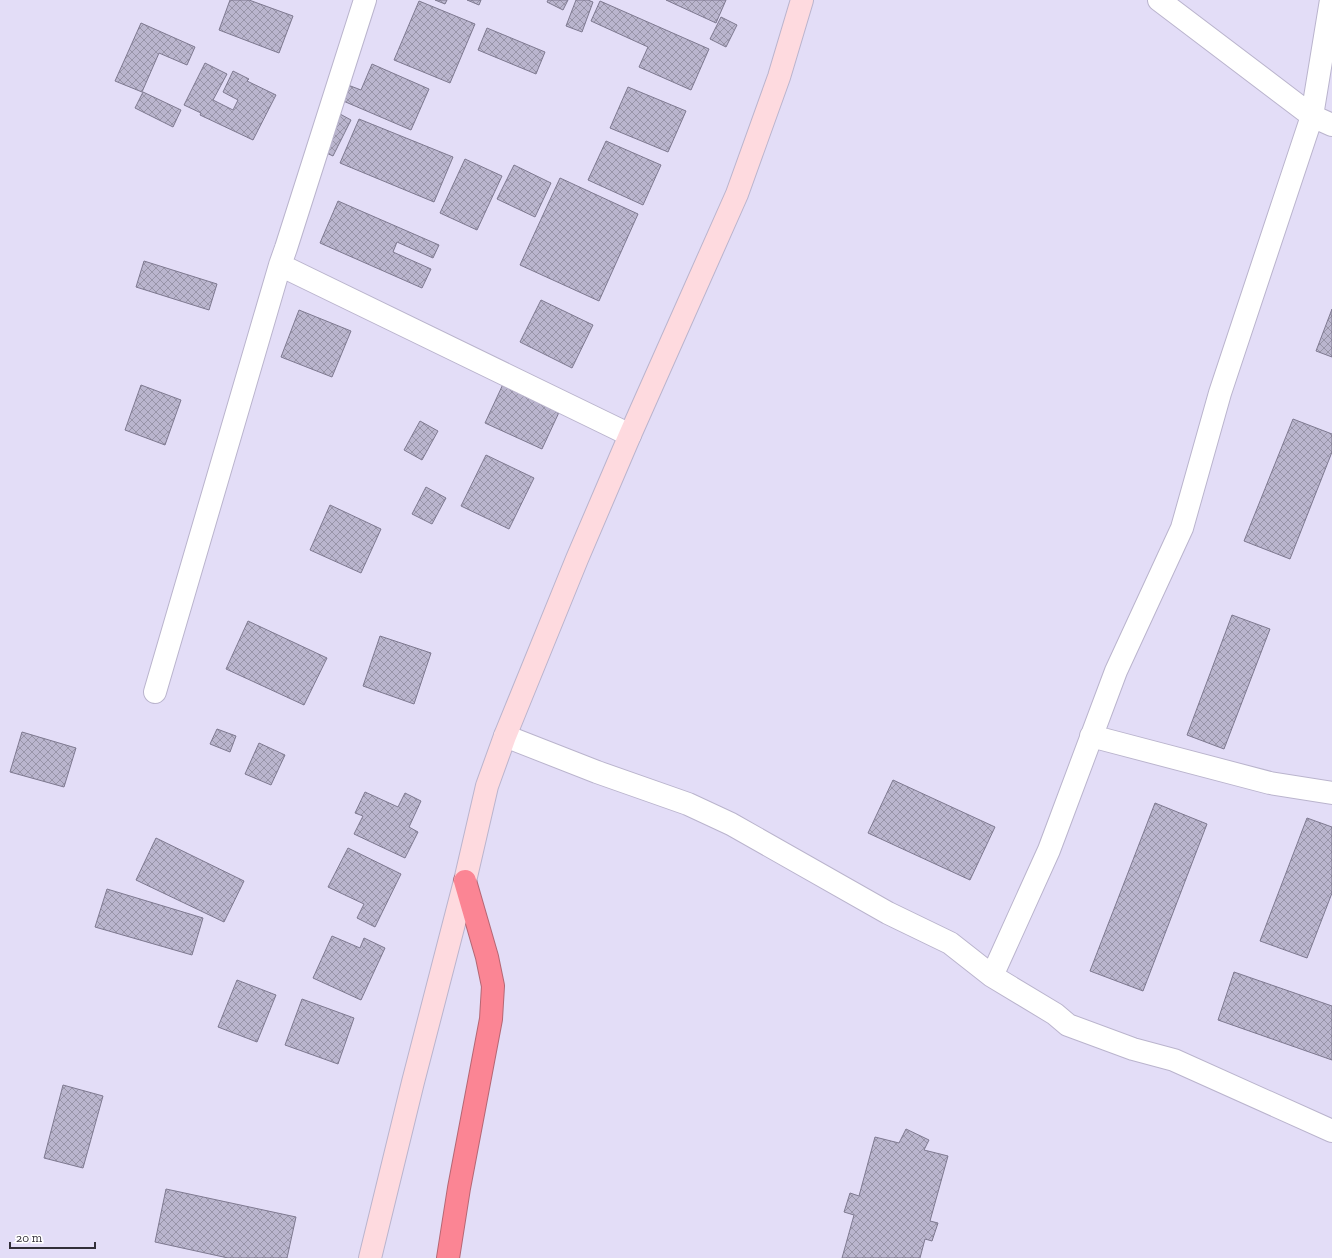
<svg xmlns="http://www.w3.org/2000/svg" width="1332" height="1258" font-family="'Zilla Slab',serif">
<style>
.building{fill:url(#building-cross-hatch);stroke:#7e7990}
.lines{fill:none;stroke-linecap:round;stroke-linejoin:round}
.minor-casing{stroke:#bab4cd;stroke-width:24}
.secondary-casing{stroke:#bab4cd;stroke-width:24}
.motorway-casing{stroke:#b56774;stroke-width:24}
.minor{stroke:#fff;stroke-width:22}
.secondary{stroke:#fedadf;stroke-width:22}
.motorway{stroke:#fb8594;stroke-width:22}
</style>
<defs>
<pattern id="building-cross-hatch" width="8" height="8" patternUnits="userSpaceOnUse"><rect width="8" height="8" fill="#bab5ce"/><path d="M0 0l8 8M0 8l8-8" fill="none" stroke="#9894a8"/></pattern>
</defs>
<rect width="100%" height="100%" fill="#e3ddf7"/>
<path class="building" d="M230 0H249L293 16 279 53 219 30Z
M435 0H447L445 4Z
M467 0H481L479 5Z
M548 0H568L563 10 547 2Z
M576 0H588L593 2 582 32 566 26Z
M666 0H726L716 23Z
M419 1 475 24 450 83 394 60Z
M600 1 709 49 691 90 639 67 648 47 591 21Z
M721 17 737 25 726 47 710 39Z
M141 23 195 47 187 65 159 53 142 92 115 81Z
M487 28 545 52 536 74 478 50Z
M205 63 227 74 213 100 233 110 238 100 223 92 233 71 249 79 247 81 276 95 253 140 200 115 201 113 184 105Z
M372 64 429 89 411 130 341 100 348 85 361 90Z
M628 87 686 111 668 152 610 128Z
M143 92 181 110 173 127 135 108Z
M340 114 351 120 333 156 322 151Z
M359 119 453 157 434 202 340 163Z
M606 141 661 165 643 205 588 180Z
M465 159 502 176 477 230 440 213Z
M514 165 551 183 535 217 497 199Z
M560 178 638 214 599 301 520 265Z
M338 201 439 245 433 258 397 242 393 252 431 269 422 288 320 243Z
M144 261 217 284 209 310 136 287Z
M541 300 593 325 572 368 520 342Z
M1332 309V357L1316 351Z
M299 310 351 331 332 377 281 357Z
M504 382 561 408 542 449 485 423Z
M141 385 181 400 165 445 125 430Z
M1293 419 1332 434V452L1290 559 1244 541Z
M420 421 438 431 422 460 404 450Z
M486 455 534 478 509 529 461 506Z
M426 487 446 498 432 524 412 514Z
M330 505 381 529 361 573 310 550Z
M1232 615 1270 629 1224 749 1187 735Z
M248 621 327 658 304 705 226 669Z
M380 636 431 653 414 704 363 686Z
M217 729 236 736 230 752 210 744Z
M22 732 76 748 64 787 10 772Z
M259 743 285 755 271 785 245 774Z
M893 780 995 827 970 880 868 833Z
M365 792 398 807 405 793 421 801 409 827 418 832 405 858 354 834 363 816 355 813Z
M1155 803 1207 824 1143 991 1090 971Z
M1307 818 1332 827V893L1307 958 1260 941Z
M156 838 244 881 224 922 136 880Z
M348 848 401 874 375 927 357 918 364 904 328 887Z
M107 889 203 918 192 955 95 927Z
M332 936 360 948 364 938 385 948 361 1000 313 978Z
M1234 972 1332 1006V1060L1218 1020Z
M237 980 276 995 257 1042 218 1027Z
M302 999 354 1018 338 1064 285 1045Z
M63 1085 103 1096 83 1168 44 1158Z
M906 1129 929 1140 924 1150 948 1156 930 1221 938 1223 932 1241 925 1239 920 1258H842L854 1215 844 1212 850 1193 859 1196 875 1137 899 1143Z
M166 1189 296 1217 287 1258H228L155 1242Z"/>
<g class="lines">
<defs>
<path id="minor" d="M1159 0 1312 116 1331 0
M280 265 630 435
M155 692 280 265 286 248 365 0
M505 736 597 772 688 804 731 824 888 913 950 943 992 976 1055 1014 1068 1025 1133 1049 1174 1060 1332 1131
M1091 736 1270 783 1332 793
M992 976 1049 850 1116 671 1182 528 1220 393 1312 116 1332 125"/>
<path id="secondary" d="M370 1258 413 1082 465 881 487 786 505 736 577 559 630 435 737 194 779 77 802 0"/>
<path id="motorway" d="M448 1258 459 1188 491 1019 493 986 487 957 465 881"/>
</defs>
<use href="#minor" class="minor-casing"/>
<use href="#secondary" class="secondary-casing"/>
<use href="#motorway" class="motorway-casing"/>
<use href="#minor" class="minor"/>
<use href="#secondary" class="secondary"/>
<use href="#motorway" class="motorway"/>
</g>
<path d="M10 1242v6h85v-6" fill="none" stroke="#322f39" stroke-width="2"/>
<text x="16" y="1242" font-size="12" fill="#322f39" stroke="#ffffff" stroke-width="3" paint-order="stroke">20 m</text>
</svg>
